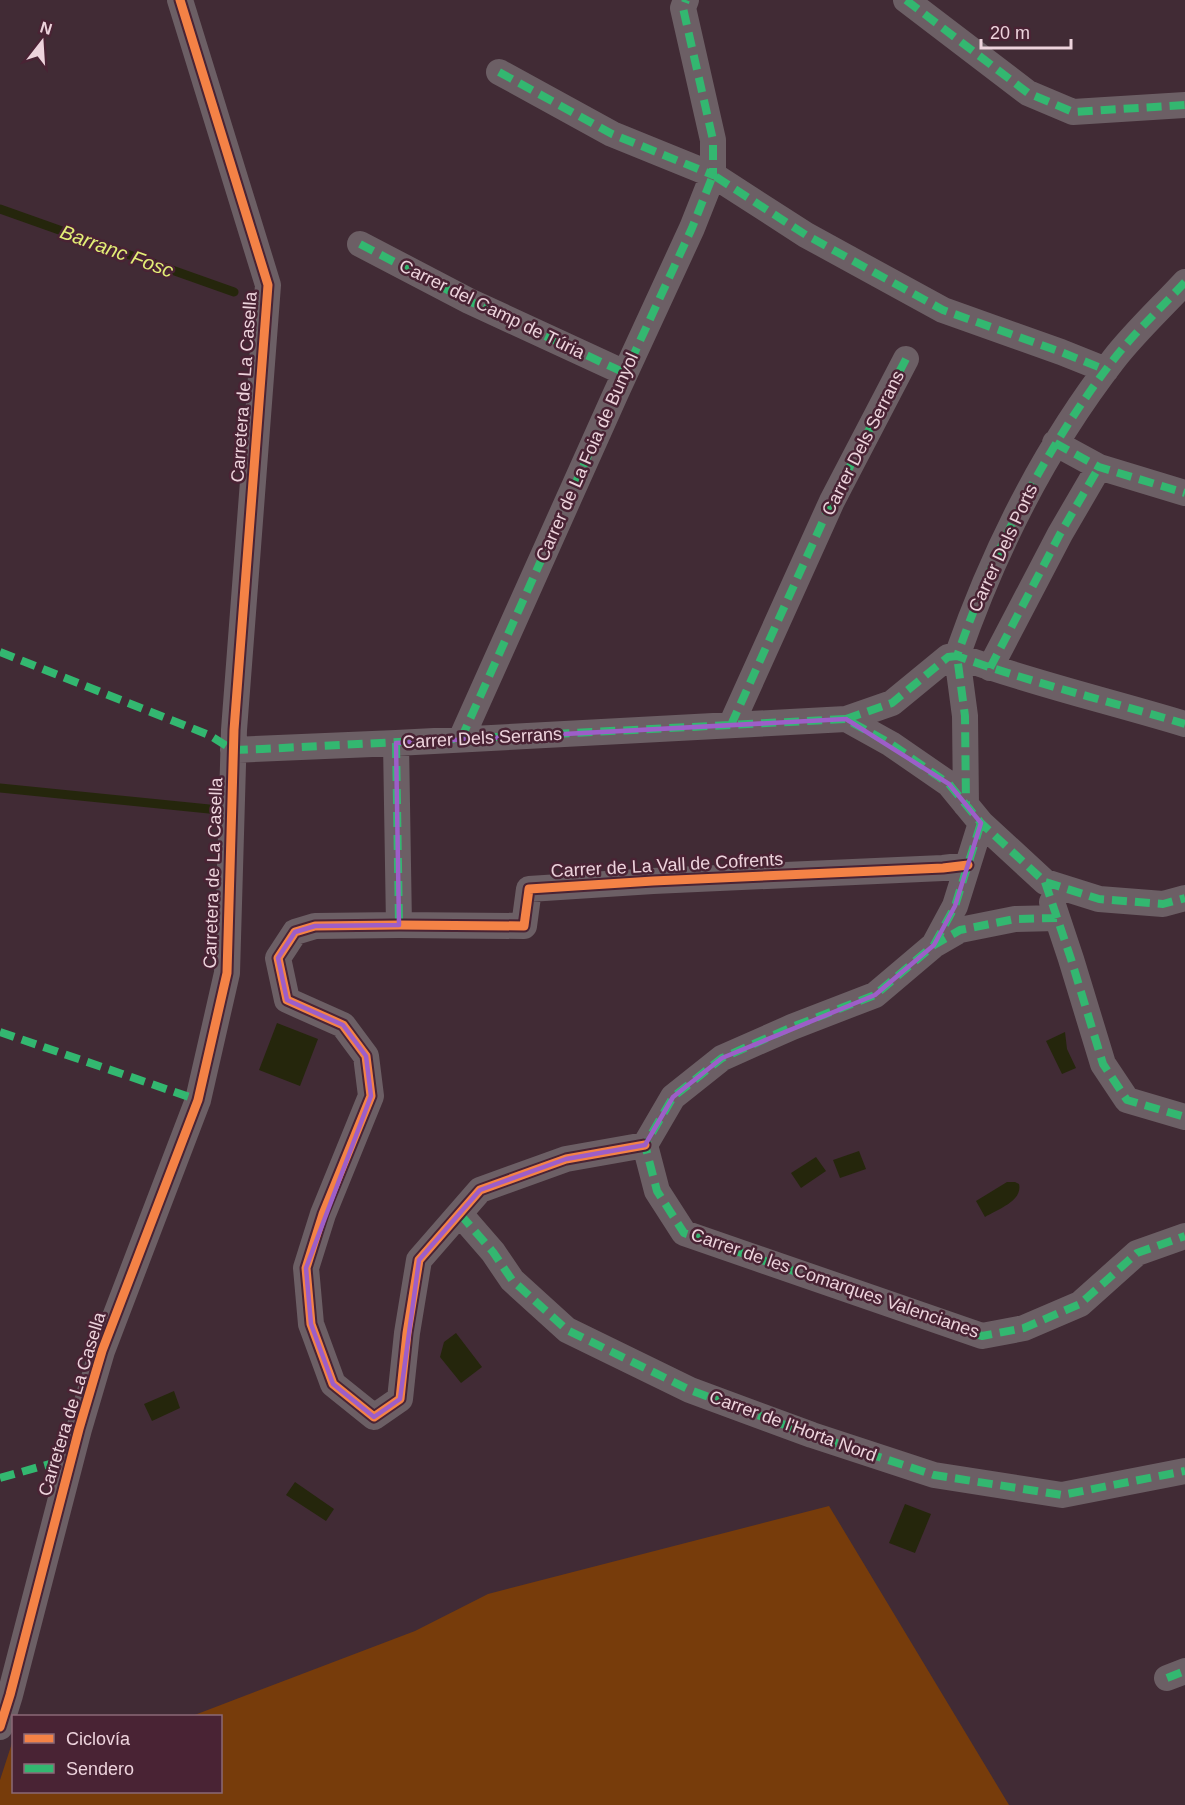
<svg xmlns="http://www.w3.org/2000/svg" width="1185" height="1805" font-family="Arial,sans-serif">
<style>
.green{fill:#773c0b}
.water{fill:#25260c}
.lines{fill:none;stroke-linecap:round;stroke-linejoin:round}
.stream{stroke:#25260c;stroke-width:9}
.minor{stroke:#6c5f65;stroke-width:26}
.quiet{stroke:#33b770;stroke-width:8;stroke-dasharray:15 8;stroke-linecap:butt}
.cycleway-casing{stroke:#492334;stroke-width:13}
.cycleway{stroke:#f48246;stroke-width:9}
.marked{fill:none;stroke:#9d5ec8;stroke-width:4.5;stroke-linejoin:round}
.labels{text-anchor:middle;dominant-baseline:central;stroke-width:5;stroke-linejoin:round;paint-order:stroke}
.street-label{font-size:18px;fill:#edd3dc;stroke:#492334}
.water-label{font-size:20px;font-style:italic;fill:#e3ee76;stroke:#492334}
</style>
<rect width="100%" height="100%" fill="#412b35"/>
<path class="green" d="M829 1506 1009 1805H0V1780L13 1740 14 1792H220V1716H192L415 1631 488 1594Z"/>
<path class="water" d="M277 1023 318 1039 300 1086 259 1070Z
M1065 1032 1067 1049 1076 1068 1062 1074 1046 1041Z
M859 1151 866 1169 840 1178 833 1160Z
M816 1157 826 1171 801 1188 791 1173Z
M1007 1182H1015L1019 1184C1023 1201 998 1209 985 1217L976 1201Z
M456 1333 482 1367 461 1383 440 1357 444 1342Z
M174 1391 180 1408 152 1421 144 1404Z
M295 1482 334 1509 326 1521 286 1495Z
M905 1504 931 1514 915 1553 889 1543Z"/>
<g class="lines">
<path class="stream" d="M0 209 234 292
M0 788 229 811"/>
<path class="minor" d="M906 0 1028 93 1073 112 1185 105
M499 72 612 134 713 175V140L683 8 686 0
M360 244 469 301 625 373
M1185 282C1162 307 1135 332 1114 359 1045 448 994 550 957 656 1032 683 1109 701 1185 724
M1055 443 1099 467 1185 493
M990 668 1060 534 1099 467
M846 719 892 703 948 657 957 656 965 716 966 805
M731 725 832 501 906 359
M461 739 616 393 692 228 713 175 806 235 943 310 1061 352 1106 370
M396 743 399 925
M233 750 396 743 846 719 891 744 949 784 981 823 1045 882 1099 899 1163 904 1185 898
M1052 902 1071 959 1103 1064 1127 1100 1185 1117
M1057 918 1015 919 960 930 934 945 875 995 792 1027 722 1058 673 1097 645 1145 657 1191 684 1233 982 1336 1024 1328 1080 1304 1137 1253 1185 1236
M934 945 955 906 981 823
M645 1145 566 1159 480 1190 419 1260 407 1333 400 1399 374 1417 333 1384 311 1324 306 1268 323 1214 371 1096 366 1056 343 1025 287 1000 278 958 295 932 315 926 399 925 524 926 529 889 653 881 943 868 968 865
M460 1214 493 1252 512 1280 567 1330 690 1390 812 1435 934 1475 1062 1495 1185 1471
M1167 1678 1185 1671
M0 1727 10 1695 79 1429 102 1351 198 1100 227 973 234 730 268 285 180 0"/>
<path class="quiet" d="M906 0 1028 93 1073 112 1185 105
M499 72 612 134 713 175V140L683 8 686 0
M360 244 469 301 625 373
M1185 282C1162 307 1135 332 1114 359 1045 448 994 550 957 656 1032 683 1109 701 1185 724
M1055 443 1099 467 1185 493
M0 652 209 735 233 750 262 749 846 719 891 744 949 784 981 823 1045 882 1099 899 1163 904 1185 898
M990 668 1060 534 1099 467
M846 719 892 703 948 657 957 656 965 716 966 805
M731 725 832 501 906 359
M461 739 616 393 692 228 713 175 806 235 943 310 1061 352 1106 370
M396 743 399 925
M1045 882 1071 959 1103 1064 1127 1100 1185 1117
M1057 918 1015 919 960 930 934 945 875 995 792 1027 722 1058 673 1097 645 1145 657 1191 684 1233 982 1336 1024 1328 1080 1304 1137 1253 1185 1236
M934 945 955 906 981 823
M0 1032 198 1100
M460 1214 493 1252 512 1280 567 1330 690 1390 812 1435 934 1475 1062 1495 1185 1471
M0 1478 71 1458
M1167 1678 1185 1671"/>
<defs>
<path id="cycleway" d="M645 1145 566 1159 480 1190 419 1260 407 1333 400 1399 374 1417 333 1384 311 1324 306 1268 323 1214 371 1096 366 1056 343 1025 287 1000 278 958 295 932 315 926 399 925 524 926 529 889 653 881 943 868 968 865
M0 1727 10 1695 79 1429 102 1351 198 1100 227 973 234 730 268 285 180 0"/>
</defs>
<use href="#cycleway" class="cycleway-casing"/>
<use href="#cycleway" class="cycleway"/>
</g>
<path class="marked" d="M846 719 949 784 981 823 955 906 934 945 875 995 722 1058 673 1097 645 1145 566 1159 480 1190 419 1260 400 1399 374 1417 333 1384 311 1324 306 1268 371 1096 366 1056 343 1025 287 1000 278 958 295 932 315 926 399 925 396 743Z"/>
<g class="labels">
<g class="street-label">
<text transform="translate(492 309) rotate(26)">Carrer del Camp de Túria</text>
<text transform="translate(244 387) rotate(-86)">Carretera de La Casella</text>
<text transform="translate(863 443) rotate(-63)">Carrer Dels Serrans</text>
<text transform="translate(587 457) rotate(-66)">Carrer de La Foia de Bunyol</text>
<text transform="translate(1003 548) rotate(-65)">Carrer Dels Ports</text>
<text transform="translate(482 738) rotate(-3)">Carrer Dels Serrans</text>
<text transform="translate(667 865) rotate(-3)">Carrer de La Vall de Cofrents</text>
<text transform="translate(213 873) rotate(-88)">Carretera de La Casella</text>
<text transform="translate(835 1283) rotate(19)">Carrer de les Comarques Valencianes</text>
<text transform="translate(72 1404) rotate(-73)">Carretera de La Casella</text>
<text transform="translate(793 1426) rotate(20)">Carrer de l'Horta Nord</text>
</g>
<g class="water-label">
<text transform="translate(117 251) rotate(20)">Barranc Fosc</text>
</g>
</g>
<rect x="12" y="1715" width="210" height="78" fill="#492334" stroke="#8b6977" stroke-width="1.5"/>
<rect x="24" y="1734" width="30" height="9" fill="#f48246" stroke="#8b6977" stroke-width="1.5"/>
<text x="66" y="1745" font-size="18" fill="#edd3dc">Ciclovía</text>
<rect x="24" y="1764" width="30" height="9" fill="#33b770" stroke="#8b6977" stroke-width="1.5"/>
<text x="66" y="1775" font-size="18" fill="#edd3dc">Sendero</text>
<g transform="translate(42 42) rotate(17)" stroke="#492334" stroke-width="4.5" paint-order="stroke">
<path d="M0-4.5L10 22L0 15L-10 22Z" fill="#edd3dc"/>
<text y="-9" font-size="16" font-weight="bold" text-anchor="middle" fill="#edd3dc">N</text>
</g>
<path d="M981 39v9h90v-9" fill="none" stroke="#edd3dc" stroke-width="3"/>
<text x="990" y="39" font-size="18" fill="#edd3dc" stroke="#492334" stroke-width="4.5" paint-order="stroke">20 m</text>
</svg>
